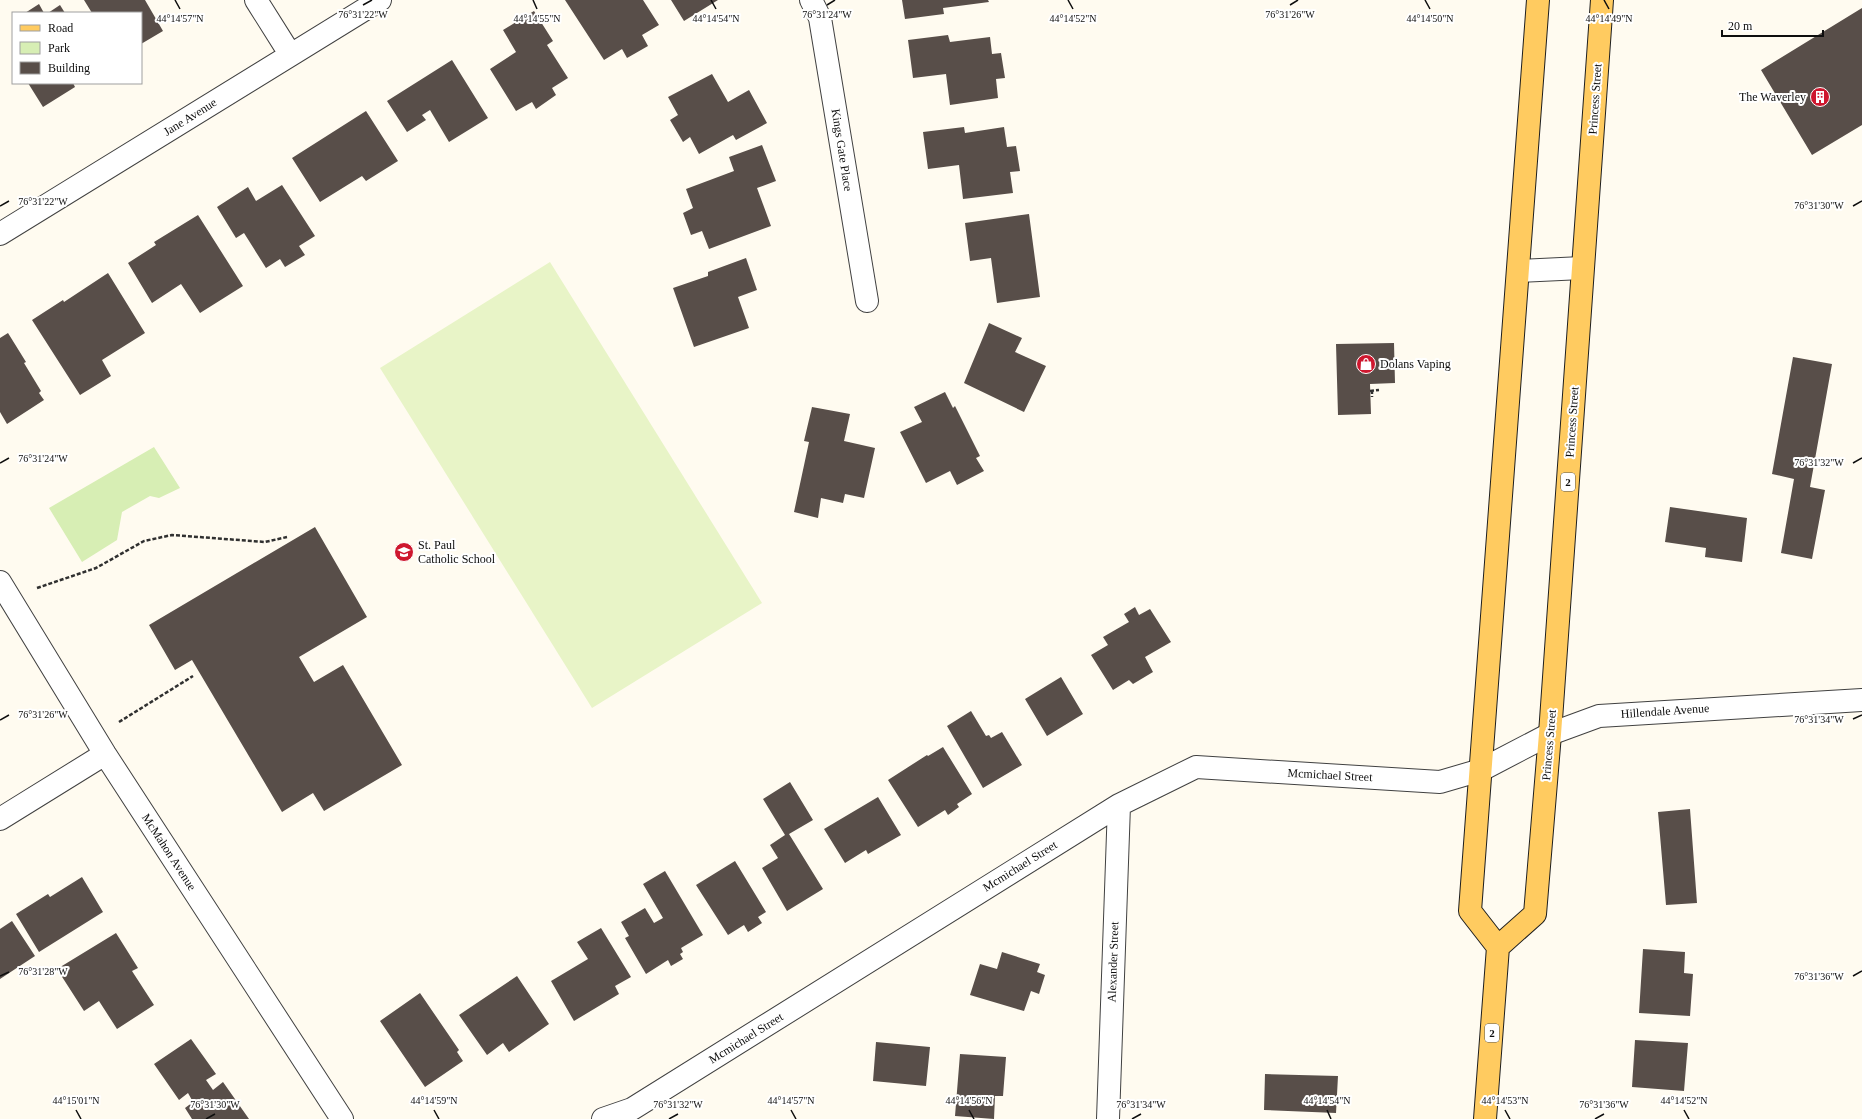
<svg xmlns="http://www.w3.org/2000/svg" width="1862" height="1119" font-family="Georgia,serif">
<style>
.green{fill:#d7eeb4}
.pitch{fill:#e8f4c7}
.building{fill:#584e49}
.lines{fill:none;stroke-linecap:round;stroke-linejoin:round}
.minor-casing{stroke:#414141;stroke-width:24}
.major-casing{stroke:#1f1f1f;stroke-width:24}
.path{stroke:#303030;stroke-width:2.5;stroke-dasharray:4 2;stroke-linecap:butt}
.minor{stroke:#fff;stroke-width:22}
.major{stroke:#ffcb60;stroke-width:22}
.ticks{fill:none;stroke:#0e0e0e;stroke-width:1.5}
.labels{text-anchor:middle;dominant-baseline:central;stroke-width:4;stroke-linejoin:round;paint-order:stroke}
.shield{fill:#fff;stroke:#565656;stroke-width:1}
.shield-label{font-size:11px;font-weight:bold;fill:#0e0e0e}
.poi-label{font-size:12px;fill:#0e0e0e;stroke:#fff;text-anchor:start}
.street-label{font-size:12px;fill:#0e0e0e;stroke:#fff}
.ticks-label{font-size:10px;text-anchor:middle;fill:#0e0e0e;stroke:#fff;stroke-width:4;stroke-linejoin:round;paint-order:stroke}
</style>
<rect width="100%" height="100%" fill="#fffbf0"/>
<path class="green" d="M154 447 180 488 159 498 150 496 122 512 117 540 82 562 49 508Z"/>
<path class="pitch" d="M550 262 762 603 592 708 380 368Z"/>
<path class="building" d="M84 0H145L163 31 141 44V13H92Z
M565 0H643L659 25 642 35 648 46 627 58 622 49 604 60Z
M671 0H718L684 21Z
M902 0H988L989 2 943 8 944 14 905 19Z
M39 4 44 13H25Z
M60 5 65 13H48Z
M1862 8V125L1812 155 1761 70Z
M534 11 553 41 547 45 568 78 552 88 556 95 536 109 532 102 516 111 490 69 516 52 503 30Z
M948 35 950 42 990 37 992 54 1001 53 1005 78 996 79 998 98 950 105 946 74 913 78 908 40Z
M452 60 488 118 449 142 430 110 422 115 426 120 407 132 387 101Z
M712 74 728 102 749 90 767 123 736 140 733 135 699 154 690 137 683 142 670 120 678 115 668 97Z
M28 83H73L75 87 43 107Z
M366 111 398 161 366 181 362 176 320 202 292 158Z
M964 127 965 133 1004 127 1007 147 1016 146 1020 171 1010 172 1013 193 963 199 959 165 928 169 923 132Z
M762 145 776 181 757 188 771 226 709 249 702 231 691 235 683 213 693 208 686 189 734 171 729 157Z
M282 185 315 236 299 246 305 255 285 267 280 259 266 268 244 233 236 238 217 207 248 187 256 201Z
M1029 214 1040 297 997 303 991 258 970 261 965 223Z
M198 215 243 286 200 313 181 284 152 303 128 263 156 245 154 242Z
M746 258 757 290 738 297 749 328 694 347 673 288 708 276V272Z
M108 273 145 333 102 360 111 376 80 395 32 320 63 300 64 302Z
M989 323 1022 338 1015 352 1046 366 1024 412 964 383Z
M8 333 26 362 24 363 41 391 39 393 44 400 7 424 0 412V338Z
M1394 343 1395 383 1370 384 1371 414 1338 415 1336 344Z
M1793 357 1832 364 1810 487 1825 490 1812 559 1781 553 1794 479 1772 474Z
M945 392 953 408 955 406 980 456 976 458 984 471 957 485 950 471 926 483 900 432 922 422 914 407Z
M812 407 850 414 844 441 875 448 864 498 845 494 843 503 821 498 818 518 794 512 809 442 804 441Z
M1670 507 1747 518 1742 562 1705 557 1706 548 1665 542Z
M315 527 367 617 299 657 314 682 343 665 402 765 324 811 313 793 282 812 192 660 175 670 149 625Z
M1135 607 1139 615 1150 609 1171 642 1145 657 1153 672 1133 684 1129 680 1113 690 1091 655 1108 645 1103 637 1129 622 1124 614Z
M1061 677 1083 714 1047 736 1025 699Z
M971 711 986 736 989 735 991 738 1002 732 1022 765 983 788 947 726Z
M943 747 972 794 957 804 959 807 948 815 945 810 918 827 888 780 927 755 928 756Z
M790 782 813 820 789 834 823 889 787 911 762 868 778 858 770 845 785 835 763 799Z
M878 797 901 835 868 854 866 850 845 863 824 829Z
M1690 809 1697 903 1666 905 1658 812Z
M735 861 766 912 758 917 762 923 748 932 744 925 728 935 696 885Z
M665 871 703 935 681 948 683 952 680 954 683 959 671 966 668 960 646 974 625 938 629 936 621 922 645 908 654 923 663 918 643 884Z
M82 877 103 912 39 952 16 914 48 894 50 897Z
M12 921 35 956 0 979V929Z
M601 928 631 977 615 986 619 994 574 1021 551 981 588 959 577 942Z
M116 933 138 968 132 971 154 1005 117 1029 99 1001 84 1011 57 969Z
M1643 949 1685 952 1684 973 1693 974 1690 1016 1639 1013Z
M1002 952 1040 964 1037 972 1045 975 1039 994 1031 991 1024 1011 970 995 980 964 997 969Z
M517 976 549 1024 509 1052 503 1043 487 1055 459 1015Z
M420 993 459 1050 457 1052 463 1061 425 1087 380 1021Z
M191 1039 216 1074 206 1080 213 1090 223 1082 249 1119H192L185 1108 193 1102 188 1093 179 1100 154 1064Z
M1635 1040 1688 1043 1684 1091 1632 1087Z
M876 1042 930 1047 926 1086 873 1081Z
M960 1054 1006 1057 1003 1096H995L994 1119 955 1116Z
M1265 1074 1338 1076 1336 1113 1264 1110Z"/>
<g class="lines">
<defs>
<path id="minor" d="M256 0 290 54
M811 0 820 18 867 301
M0 234 380 0
M1518 271 1582 268
M0 582 105 754 342 1119
M0 819 105 754
M603 1119 632 1109 1119 805 1196 767 1440 782 1481 770 1550 734 1599 716 1862 700
M1108 1119 1119 805"/>
<path id="major" d="M1498 947 1535 914 1550 734 1602 0
M1485 1119 1498 947 1470 911 1538 0"/>
</defs>
<use href="#minor" class="minor-casing"/>
<use href="#major" class="major-casing"/>
<path class="path" d="M1372 390V397
M1370 391 1379 390
M37 588 96 568 144 541 172 535 265 542 287 537
M119 722 193 676"/>
<use href="#minor" class="minor"/>
<use href="#major" class="major"/>
</g>
<path class="ticks" d="M175 0 180 9M533 0 537 9M711 0 716 9M1068 0 1073 9M1425 0 1430 9M1604 0 1609 9M363 5 372 0M827 5 835 0M1290 5 1298 0M0 206 9 201M1853 206 1862 201M0 463 9 458M1853 463 1862 458M1853 719 1862 715M0 720 9 715M0 976 9 972M1853 976 1862 971M76 1110 81 1119M434 1110 439 1119M791 1110 796 1119M969 1110 974 1119M1327 1110 1331 1119M1505 1110 1510 1119M1684 1110 1689 1119M206 1119 215 1114M669 1119 678 1114M1132 1119 1141 1114M1595 1119 1604 1114"/>
<defs>
<symbol id="building-disc" viewBox="-11 -11 22 22"><circle r="9.5" fill="#ce172e" stroke="#fff"/><path d="M-4-6H4V6H1V3H-1V6H-4ZM-2.5-4.3h1.7v1.8h-1.7ZM.8-4.3h1.7v1.8H.8ZM-2.5-1h1.7V.8h-1.7ZM.8-1h1.7V.8H.8Z" fill="#fff"/></symbol>
<symbol id="shop-disc" viewBox="-11 -11 22 22"><circle r="9.5" fill="#ce172e" stroke="#fff"/><path d="M-5-2.5h2.3a2.7 3.5 0 0 1 5.4 0H5L5.5 6h-11ZM-1.5-2.5h3a1.5 2.3 0 0 0-3 0Z" fill="#fff"/></symbol>
<symbol id="school-disc" viewBox="-11 -11 22 22"><circle r="9.5" fill="#ce172e" stroke="#fff"/><path d="M0-5L7-2L0 1L-7-2ZM-4 1L0 2.5L4 1V4Q0 6-4 4Z" fill="#fff"/></symbol>
</defs>
<g fill-rule="evenodd">
<use href="#building-disc" x="1809" y="86" width="22" height="22"/>
<use href="#shop-disc" x="1355" y="353" width="22" height="22"/>
<use href="#school-disc" x="393" y="541" width="22" height="22"/>
</g>
<g class="labels">
<g class="shield">
<rect x="1561" y="473" width="14" height="18" rx="3"/>
<rect x="1485" y="1024" width="14" height="18" rx="3"/>
</g>
<g class="shield-label">
<text x="1568" y="482">2</text>
<text x="1492" y="1033">2</text>
</g>
<g class="poi-label">
<text x="1806" y="97" text-anchor="end">The Waverley</text>
<text x="1380" y="364">Dolans Vaping</text>
<text x="418" y="545">St. Paul<tspan x="418" dy="14">Catholic School</tspan></text>
</g>
<g class="street-label">
<text transform="translate(1595 99) rotate(-86)">Princess Street</text>
<text transform="translate(190 117) rotate(-32)">Jane Avenue</text>
<text transform="translate(842 150) rotate(81)">Kings Gate Place</text>
<text transform="translate(1572 422) rotate(-86)">Princess Street</text>
<text transform="translate(1665 711) rotate(-4)">Hillendale Avenue</text>
<text transform="translate(1549 745) rotate(-85)">Princess Street</text>
<text transform="translate(1330 775) rotate(3)">Mcmichael Street</text>
<text transform="translate(169 852) rotate(57)">McMahon Avenue</text>
<text transform="translate(1020 866) rotate(-32)">Mcmichael Street</text>
<text transform="translate(1113 962) rotate(-88)">Alexander Street</text>
<text transform="translate(746 1038) rotate(-32)">Mcmichael Street</text>
</g>
</g>
<g class="ticks-label">
<text x="1290" y="18">76°31'26"W</text>
<text x="363" y="18">76°31'22"W</text>
<text x="827" y="18">76°31'24"W</text>
<text x="180" y="22">44°14'57"N</text>
<text x="537" y="22">44°14'55"N</text>
<text x="716" y="22">44°14'54"N</text>
<text x="1073" y="22">44°14'52"N</text>
<text x="1430" y="22">44°14'50"N</text>
<text x="1609" y="22">44°14'49"N</text>
<text x="43" y="205">76°31'22"W</text>
<text x="1819" y="209">76°31'30"W</text>
<text x="43" y="462">76°31'24"W</text>
<text x="1819" y="466">76°31'32"W</text>
<text x="43" y="718">76°31'26"W</text>
<text x="1819" y="723">76°31'34"W</text>
<text x="43" y="975">76°31'28"W</text>
<text x="1819" y="980">76°31'36"W</text>
<text x="76" y="1104">44°15'01"N</text>
<text x="434" y="1104">44°14'59"N</text>
<text x="791" y="1104">44°14'57"N</text>
<text x="969" y="1104">44°14'56"N</text>
<text x="1327" y="1104">44°14'54"N</text>
<text x="1505" y="1104">44°14'53"N</text>
<text x="1684" y="1104">44°14'52"N</text>
<text x="215" y="1108">76°31'30"W</text>
<text x="678" y="1108">76°31'32"W</text>
<text x="1141" y="1108">76°31'34"W</text>
<text x="1604" y="1108">76°31'36"W</text>
</g>
<rect x="12" y="12" width="130" height="72" fill="#ffffff" stroke="#9f9f9f"/>
<rect x="20" y="25" width="20" height="6" fill="#ffcb60" stroke="#9f9f9f"/>
<text x="48" y="32" font-size="12" fill="#0e0e0e">Road</text>
<rect x="20" y="42" width="20" height="12" fill="#d7eeb4" stroke="#9f9f9f"/>
<text x="48" y="52" font-size="12" fill="#0e0e0e">Park</text>
<rect x="20" y="62" width="20" height="12" fill="#584e49" stroke="#9f9f9f"/>
<text x="48" y="72" font-size="12" fill="#0e0e0e">Building</text>
<path d="M1722 30v6h101v-6" fill="none" stroke="#0e0e0e" stroke-width="2"/>
<text x="1728" y="30" font-size="12" fill="#0e0e0e" stroke="#ffffff" stroke-width="3" paint-order="stroke">20 m</text>
</svg>
